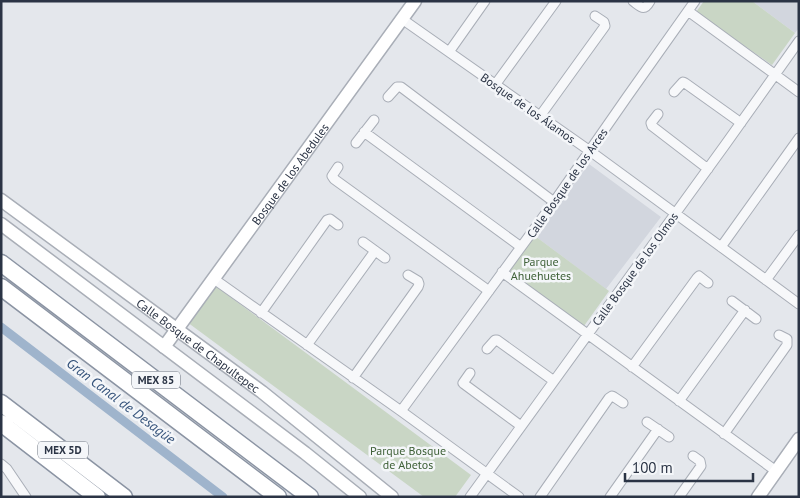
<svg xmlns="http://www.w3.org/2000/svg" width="800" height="498" font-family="'PT Sans',sans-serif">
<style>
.built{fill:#d2d6de}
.green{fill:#c9d6c5}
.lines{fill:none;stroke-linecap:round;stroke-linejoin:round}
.canal{stroke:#9fb4cc;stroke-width:9}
.street-casing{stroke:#a9aeb7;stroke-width:11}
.secondary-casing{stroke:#a9aeb7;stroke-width:15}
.highway-casing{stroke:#8b94a3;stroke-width:19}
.street{stroke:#f7f8fa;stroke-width:9}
.secondary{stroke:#fff;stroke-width:12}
.highway{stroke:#fff;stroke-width:16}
.labels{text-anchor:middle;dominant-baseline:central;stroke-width:5;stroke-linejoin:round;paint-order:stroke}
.shield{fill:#f4f6f9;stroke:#676e7b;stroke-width:1}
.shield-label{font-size:11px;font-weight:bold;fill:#2b3445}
.street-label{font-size:12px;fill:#2b3445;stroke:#f4f6f9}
.park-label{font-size:12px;fill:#3f6138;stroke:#f4f6f9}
.water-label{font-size:14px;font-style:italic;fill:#34527a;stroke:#f4f6f9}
</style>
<rect width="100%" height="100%" fill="#e4e7ec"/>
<path class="built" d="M752 1H799V28L795 33Z
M589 164 661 217 606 289 535 236Z"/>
<path class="green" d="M704 1H752L795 33 772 65 696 12Z
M535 236 609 291 584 326 508 271Z
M214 285 471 475 455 497H424L187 322Z"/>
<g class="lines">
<path class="canal" d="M1 327 223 497"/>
<defs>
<path id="street" d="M633 1C641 7 644 12 650 1
M688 11 799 92
M402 19 590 151 799 304
M449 52 485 1
M495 85 556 1
M674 92 683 82 685 83 741 123
M388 97 397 87H401L554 202
M658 114 651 123 652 126 708 169
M540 116 605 26 604 22 595 16
M364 132 521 247
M356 143 374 120
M338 167 332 176 334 179 489 291
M363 242 385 258
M721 247 799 138
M502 272 776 471
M214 279 401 411 519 497
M766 280 799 235
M732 301 756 319
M261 313 327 220 330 219 338 225
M307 345 375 251
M487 349 495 340H497L554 381
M632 367 697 278 699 276 708 283
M470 373 463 383 464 384 521 426
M353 378 418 287 419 284 418 281 408 275
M679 401 745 310
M401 411 554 202 627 97 695 1
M647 422 669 437
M724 434 787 345V339L779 335
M1 464 7 469 26 497
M470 497 725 145 799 41
M540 497 609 398 612 396 614 397 623 403
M610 497 658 429
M679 497 701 466 700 461 693 456"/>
<g id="secondary">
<path id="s1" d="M1 200 262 392 392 497"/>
<path d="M1 224 305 453 360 497"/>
<path id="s2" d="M164 347 415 1"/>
<path d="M758 497 799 439"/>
</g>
<path id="highway" d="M1 263 310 497
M1 287 278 497
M1 403 124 497
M1 423 97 497"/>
</defs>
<use href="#street" class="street-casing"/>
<use href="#secondary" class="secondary-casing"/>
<use href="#highway" class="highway-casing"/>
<use href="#street" class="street"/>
<use href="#secondary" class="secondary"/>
<use href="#highway" class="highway"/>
</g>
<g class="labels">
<g class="shield">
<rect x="132" y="371.5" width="48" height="17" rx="4"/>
<rect x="38" y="441.5" width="50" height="17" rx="4"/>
</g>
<g class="shield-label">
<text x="156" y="380">MEX 85</text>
<text x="63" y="450">MEX 5D</text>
</g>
<g class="street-label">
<text transform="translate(528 108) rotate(35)">Bosque de los Álamos</text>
<text stroke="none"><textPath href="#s2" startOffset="214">Bosque de los Abedules</textPath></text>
<text transform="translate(567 183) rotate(-55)">Calle Bosque de los Arces</text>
<text transform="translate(635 269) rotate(-54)">Calle Bosque de los Olmos</text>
<text stroke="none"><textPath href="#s1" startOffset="245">Calle Bosque de Chapultepec</textPath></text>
</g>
<g class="park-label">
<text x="541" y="261">Parque<tspan x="541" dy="14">Ahuehuetes</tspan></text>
<text x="408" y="450">Parque Bosque<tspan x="408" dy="14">de Abetos</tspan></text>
</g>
<g class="water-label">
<text transform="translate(121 401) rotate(37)">Gran Canal de Desagüe</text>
</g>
</g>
<rect width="800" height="498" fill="none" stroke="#2b3445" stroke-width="5"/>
<path d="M625 473v8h128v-8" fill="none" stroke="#2b3445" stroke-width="2.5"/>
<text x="632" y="473" font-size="15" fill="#2b3445" stroke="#f4f6f9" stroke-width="4" paint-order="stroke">100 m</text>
</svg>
